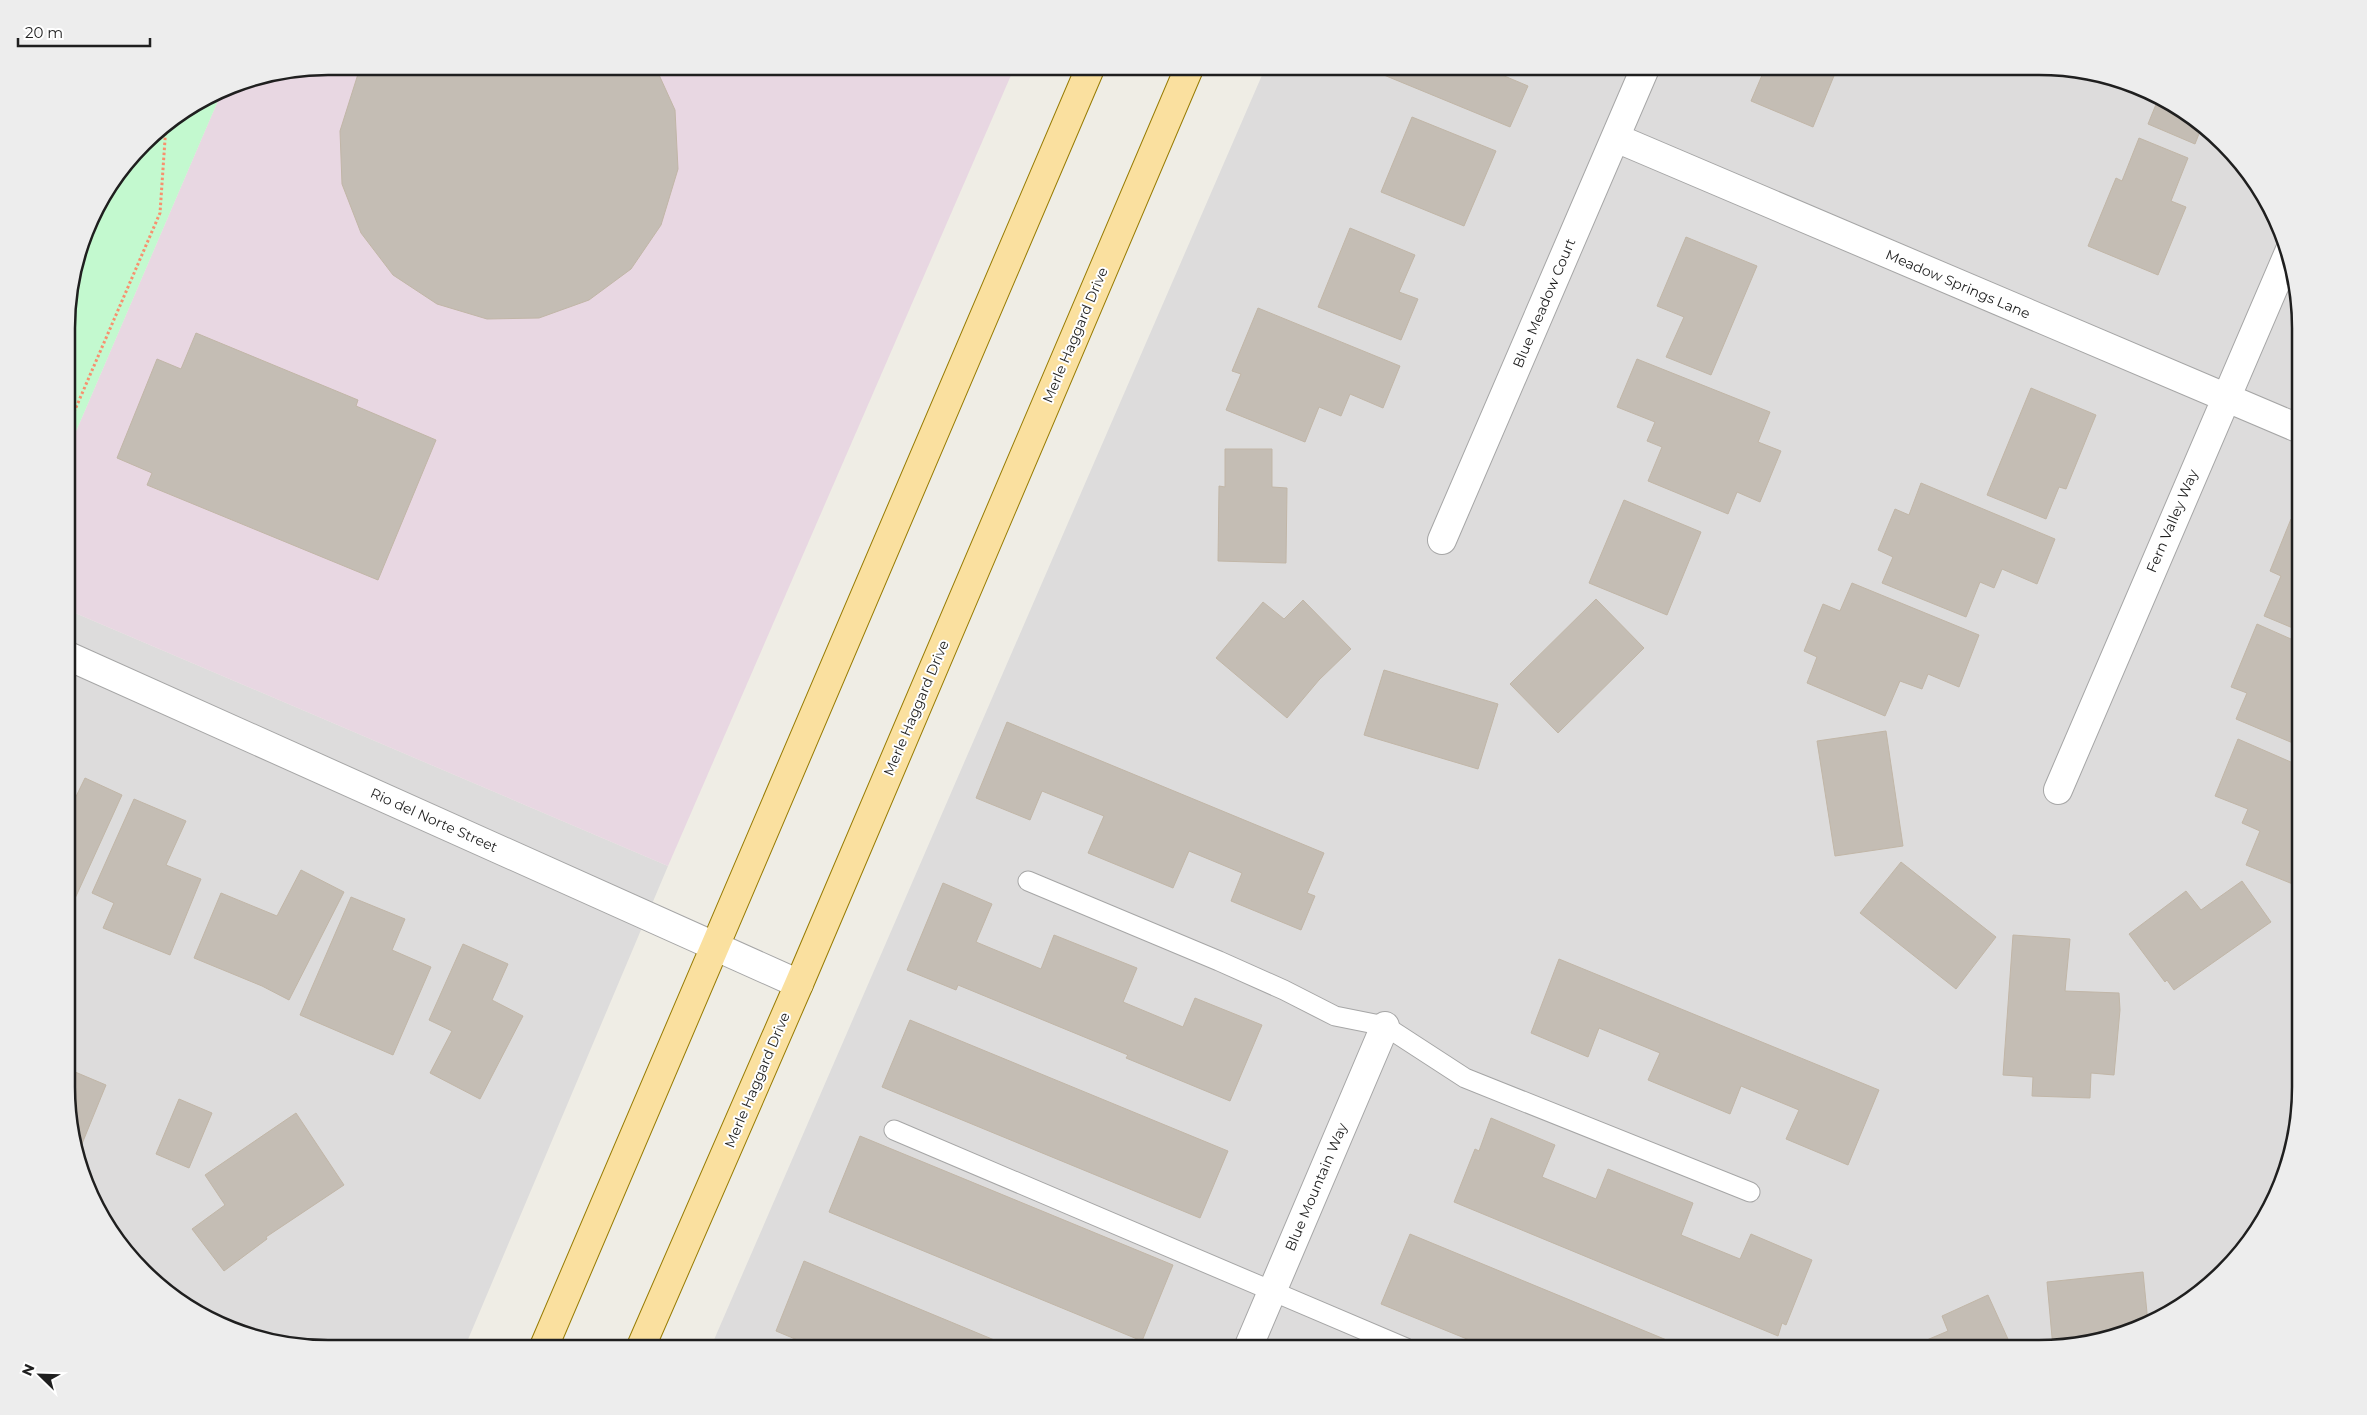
<svg xmlns="http://www.w3.org/2000/svg" width="2367" height="1415" font-family="Montserrat,sans-serif">
<style>
.residential{fill:#dddcdc}
.industrial{fill:#e8d7e2}
.park{fill:#c3f9cf}
.building{fill:#c4bdb4;stroke:#c1b6a7}
.lines{fill:none;stroke-linecap:round;stroke-linejoin:round}
.lane-casing{stroke:#a6a6a6;stroke-width:21}
.street-casing{stroke:#a6a6a6;stroke-width:30}
.primary-casing{stroke:#977b03;stroke-width:30}
.path{stroke:#f7906e;stroke-width:3;stroke-dasharray:2.5 2.5;stroke-linecap:butt}
.lane{stroke:#fff;stroke-width:19}
.street{stroke:#fff;stroke-width:28}
.primary{stroke:#fae09f;stroke-width:28}
.labels{text-anchor:middle;dominant-baseline:central;stroke-width:4;stroke-linejoin:round;paint-order:stroke}
.street-label{font-size:14px;fill:#1f1f1f;stroke:#fff}
.rim{fill:none;stroke:#1f1f1f;stroke-width:2.5}
</style>
<rect width="100%" height="100%" fill="#efede5"/>
<path class="residential" d="M1266 66H2039L2107 75 2170 101 2224 143 2257 183 2287 244 2300 311V1104L2287 1171 2266 1218 2224 1272 2170 1314 2123 1335 2056 1348 710 1349Z
M68 610 668 866 464 1349H328L260 1340 197 1314 143 1272 110 1232 80 1171 68 1121Z"/>
<path class="industrial" d="M328 66H1015L668 866 68 610V450L223 89 228 86Z"/>
<path class="park" d="M223 89 68 450V294L93 212 155 131Z"/>
<path class="building" d="M364 66H655L675 110 678 169 661 225 631 269 589 300 539 318 487 319 437 304 393 275 361 233 342 184 340 131 358 74Z
M1382 66H1497L1495 72 1528 86 1510 127 1379 73Z
M1766 66H1838L1813 127 1751 101Z
M2159 97 2170 101 2202 126 2195 144 2148 124Z
M1412 117 1496 151 1464 226 1381 192Z
M2139 138 2188 158 2171 201 2186 207 2158 275 2088 246 2116 178 2122 181Z
M1350 228 1415 255 1399 292 1418 299 1401 340 1318 307Z
M1686 237 1757 266 1711 375 1666 357 1684 317 1657 306Z
M1258 308 1400 366 1383 408 1350 394 1341 416 1319 407 1305 442 1226 410 1241 374 1232 371Z
M196 333 358 400 356 406 436 440 378 580 147 485 152 473 117 458 157 359 181 369Z
M1637 359 1770 412 1758 442 1781 451 1760 502 1737 492 1728 514 1648 481 1662 447 1647 441 1655 422 1617 407Z
M2031 388 2096 415 2066 489 2059 487 2046 519 1987 495Z
M1225 449H1272V487L1287 488 1286 563 1218 561 1219 486 1225 487Z
M1921 483 2055 539 2037 584 2002 569 1994 588 1980 582 1966 617 1882 583 1893 557 1878 550 1895 509 1909 515Z
M1624 500 1701 532 1667 615 1589 583Z
M2291 519 2300 522V631L2264 616 2281 576 2270 571Z
M1852 583 1979 635 1959 687 1928 674 1922 689 1900 681 1885 716 1807 683 1817 657 1804 651 1823 604 1840 611Z
M1596 599 1644 648 1558 733 1510 684Z
M1303 600 1351 649 1319 680 1287 718 1216 658 1263 602 1284 619Z
M2257 624 2300 643V746L2236 719 2247 693 2231 687Z
M1384 670 1498 704 1478 769 1364 735Z
M1007 722 1324 853 1307 893 1315 896 1301 930 1231 901 1242 873 1189 851 1173 888 1088 853 1104 816 1042 791 1030 820 976 798Z
M1886 731 1903 846 1835 856 1817 741Z
M2238 739 2300 766V887L2246 865 2260 831 2242 823 2248 809 2215 796Z
M85 778 122 795 72 905 68 903V813Z
M134 799 186 821 166 865 201 879 170 955 103 928 114 903 92 893Z
M1901 862 1996 937 1956 989 1860 913Z
M301 870 344 892 289 1000 262 986 194 958 221 893 277 916Z
M2242 881 2271 922 2174 990 2167 980 2165 982 2129 934 2186 891 2201 910Z
M943 883 992 904 976 942 1041 969 1054 935 1137 968 1123 1002 1183 1027 1195 998 1262 1025 1230 1101 1126 1058 1128 1055 958 985 956 990 907 970Z
M351 897 405 919 392 950 431 967 393 1055 300 1015Z
M2013 935 2070 939 2065 991 2119 993 2120 1010 2114 1075 2091 1073 2090 1098 2032 1096 2033 1077 2003 1075Z
M463 944 508 964 492 1000 523 1016 480 1099 430 1073 452 1031 429 1020Z
M1559 959 1879 1090 1848 1165 1786 1139 1799 1110 1741 1086 1730 1114 1648 1080 1660 1053 1599 1028 1588 1057 1531 1033Z
M910 1020 1228 1151 1200 1218 882 1087Z
M68 1069 106 1085 77 1156 68 1121Z
M179 1099 212 1113 189 1168 156 1154Z
M296 1113 344 1185 266 1237 267 1239 224 1271 192 1229 225 1205 205 1175Z
M1491 1118 1555 1145 1542 1177 1596 1199 1608 1169 1693 1203 1681 1235 1740 1259 1751 1234 1812 1260 1786 1325 1782 1323 1778 1336 1454 1202 1475 1149 1479 1151Z
M860 1136 1173 1265 1142 1341 829 1212Z
M1410 1234 1686 1348H1489L1381 1304Z
M804 1261 1016 1349H819L776 1331Z
M2143 1272 2148 1323 2123 1335 2053 1348 2047 1282Z
M1988 1295 2012 1348H1908L1948 1331 1942 1316Z
M232 1326 310 1346 260 1340 231 1328Z"/>
<g class="lines">
<defs>
<path id="lane" d="M1028 881 1219 961 1284 990 1335 1016 1385 1026 1465 1078 1750 1192
M894 1130 1406 1348"/>
<path id="street" d="M1616 138 2300 429
M1442 540 1646 66
M68 656 799 984
M2058 790 2289 252
M1248 1348 1385 1026"/>
<path id="primary" d="M543 1349 1091 66
M640 1349 799 984 1190 66"/>
</defs>
<use href="#lane" class="lane-casing"/>
<use href="#street" class="street-casing"/>
<use href="#primary" class="primary-casing"/>
<path class="path" d="M68 426 160 213 166 125"/>
<use href="#lane" class="lane"/>
<use href="#street" class="street"/>
<use href="#primary" class="primary"/>
</g>
<g class="labels">
<g class="street-label">
<text transform="translate(1958 284) rotate(23)">Meadow Springs Lane</text>
<text transform="translate(1544 303) rotate(-67)">Blue Meadow Court</text>
<text transform="translate(1075 335) rotate(-67)">Merle Haggard Drive</text>
<text transform="translate(2172 521) rotate(-67)">Fern Valley Way</text>
<text transform="translate(916 708) rotate(-67)">Merle Haggard Drive</text>
<text transform="translate(434 820) rotate(24)">Rio del Norte Street</text>
<text transform="translate(757 1080) rotate(-67)">Merle Haggard Drive</text>
<text transform="translate(1316 1187) rotate(-67)">Blue Mountain Way</text>
</g>
</g>
<path d="M0 0H2367V1415H0ZM328 75H2039A253 253 0 0 1 2292 328V1087A253 253 0 0 1 2039 1340H328A253 253 0 0 1 75 1087V328A253 253 0 0 1 328 75Z" fill="#ededed" fill-rule="evenodd"/>
<path class="rim" d="M328 75H2039A253 253 0 0 1 2292 328V1087A253 253 0 0 1 2039 1340H328A253 253 0 0 1 75 1087V328A253 253 0 0 1 328 75Z"/>
<g transform="translate(40 1375) rotate(293)" stroke="#ffffff" stroke-width="4" paint-order="stroke">
<path d="M0-4L9 19L0 12L-9 19Z" fill="#1f1f1f"/>
<text y="-8" font-size="14" font-weight="bold" text-anchor="middle" fill="#1f1f1f">N</text>
</g>
<path d="M18 38v8h132v-8" fill="none" stroke="#1f1f1f" stroke-width="2.5"/>
<text x="25" y="38" font-size="15" fill="#1f1f1f" stroke="#ffffff" stroke-width="4" paint-order="stroke">20 m</text>
</svg>
